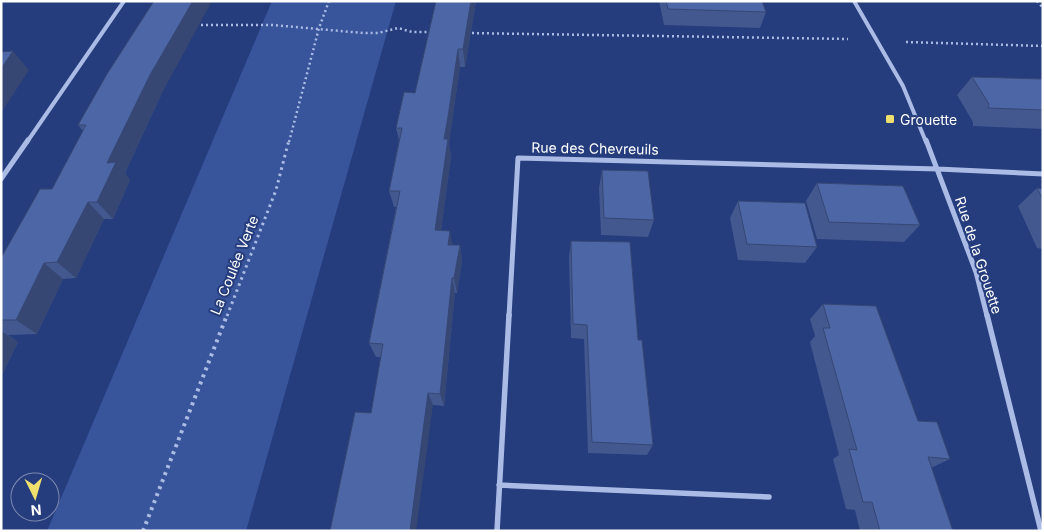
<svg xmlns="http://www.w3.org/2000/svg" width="1044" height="532" font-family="Inter,sans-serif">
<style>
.green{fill:#38549b}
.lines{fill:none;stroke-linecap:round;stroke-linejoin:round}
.path-far2{stroke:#aabbe5;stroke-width:2.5;stroke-dasharray:2 3;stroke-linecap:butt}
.path-far1{stroke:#aabbe5;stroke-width:3;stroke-dasharray:2.5 4;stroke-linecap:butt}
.path{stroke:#aabbe5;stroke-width:4;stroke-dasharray:3 4.5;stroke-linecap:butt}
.minor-far2{stroke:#aabbe5;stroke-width:4}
.minor-far1{stroke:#aabbe5;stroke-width:5}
.minor{stroke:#aabbe5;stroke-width:5.5}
.wall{fill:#42588f}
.shaded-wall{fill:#364774}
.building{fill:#4d66a6;stroke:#364774}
.poi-dot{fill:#efe06e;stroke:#253c7d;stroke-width:2}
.labels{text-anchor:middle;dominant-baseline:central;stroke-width:4;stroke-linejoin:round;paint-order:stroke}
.poi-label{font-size:14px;fill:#fff;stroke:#253c7d;text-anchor:start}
.street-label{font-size:14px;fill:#fff;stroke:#253c7d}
</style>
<rect width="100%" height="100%" fill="#253c7d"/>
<path class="green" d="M272 1H396L246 531H47Z"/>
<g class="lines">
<path class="path-far2" d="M1037 1 1043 8
M196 25H273L363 33H378L398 28 412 32H433
M467 33 848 39
M906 42 1043 46
M289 142 319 28 329 1"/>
<path class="path-far1" d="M227 316 276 190 289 140"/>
<path class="path" d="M143 531 227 315"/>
<path class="minor-far2" d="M854 1 903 86 926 142
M27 142 124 1"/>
<path class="minor-far1" d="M926 140 976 272 987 316
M1 179 28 140
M509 316 518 158 938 169 1043 174"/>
<path class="minor" d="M987 315 1041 531
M499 485 769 497
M497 531 509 315"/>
</g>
<path class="wall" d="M436 1H476L465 67H460L450 135 449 143 451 157 441 230 453 245H460L462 261 457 293H455L444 406 433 405 371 413 381 357H376L369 343 396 207H394L389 191 399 140 396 128 415 93Z
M659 1H762L766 12 760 28 664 25Z
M972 77 1043 79V129L973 126V122L957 95Z
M162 93 125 173 130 180 113 219H104L76 278 63 279 37 334 8 335 18 342 1 377V258L52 189 83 131 78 125Z
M602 170 654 220 648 237 601 235 599 188Z
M817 183 920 225 904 242 817 239 806 201Z
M1037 188 1043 189V249L1037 248 1018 206Z
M738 201 817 247 805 263 738 260 730 218Z
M571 241 638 340 653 445 647 455 588 453 584 339 571 338 569 257Z
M823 304 918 421 950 459 931 468 953 531H860L855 510 846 509 833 459 839 455 810 342 815 336 810 319Z"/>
<path class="shaded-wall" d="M193 1H212L162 93 125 173 130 180 113 219 97 202 107 163 150 75Z
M471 1H476L465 67 463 49Z
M458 49 460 67 449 143 451 157 439 246 435 230 444 139Z
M13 51 29 70 1 113V69Z
M88 202 104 219 76 278 57 262Z
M450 231 453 247 448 245Z
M460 245 462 261 457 293 454 278Z
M44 263 63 279 37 334 16 320Z
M452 278 455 293 444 406 440 394Z
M1 331 18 342 1 377Z
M428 393 433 405 416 531H410Z"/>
<path class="building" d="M154 1H193L150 75 107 163 116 162 97 202H88L57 262 44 263 16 320H1V258L40 189H52L86 125H78L107 74Z
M436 1H471L463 49H458L448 117 444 139H448L435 230 450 231 448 245H460L454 278H452L440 394 428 393 410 531H330L355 412 371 413 383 344 369 343 400 191H389L402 128H396L404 92 415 93Z
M666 1H762L766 12 668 9Z
M13 51 1 69V52Z
M972 77 1043 79V110L988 108 989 104Z
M602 170 648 171 654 220 604 218Z
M817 183 903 186 920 225 829 222Z
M1037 188 1043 189V200Z
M738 201 805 203 817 247 747 244Z
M571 241 630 242 638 340H642L653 445 592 442 587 325 573 324Z
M823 304 876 306 918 421 937 422 950 459 928 457 953 531H880L872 502H863L849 449 857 450 823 328H830Z"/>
<rect class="poi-dot" x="885" y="114" width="10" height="10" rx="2.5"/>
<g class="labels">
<g class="poi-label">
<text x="900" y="119">Grouette</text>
</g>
<g class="street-label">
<text transform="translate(595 148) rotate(1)">Rue des Chevreuils</text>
<text transform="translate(979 255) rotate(72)">Rue de la Grouette</text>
<text transform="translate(234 265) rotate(-68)">La Coulée Verte</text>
</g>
</g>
<rect width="1044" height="532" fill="none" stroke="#ffffff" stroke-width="5"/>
<g transform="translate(35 497) rotate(175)"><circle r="24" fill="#253c7d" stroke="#7c8ab1"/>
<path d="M0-4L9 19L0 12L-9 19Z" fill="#efe06e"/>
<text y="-8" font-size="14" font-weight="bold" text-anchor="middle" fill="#ffffff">N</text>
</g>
</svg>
